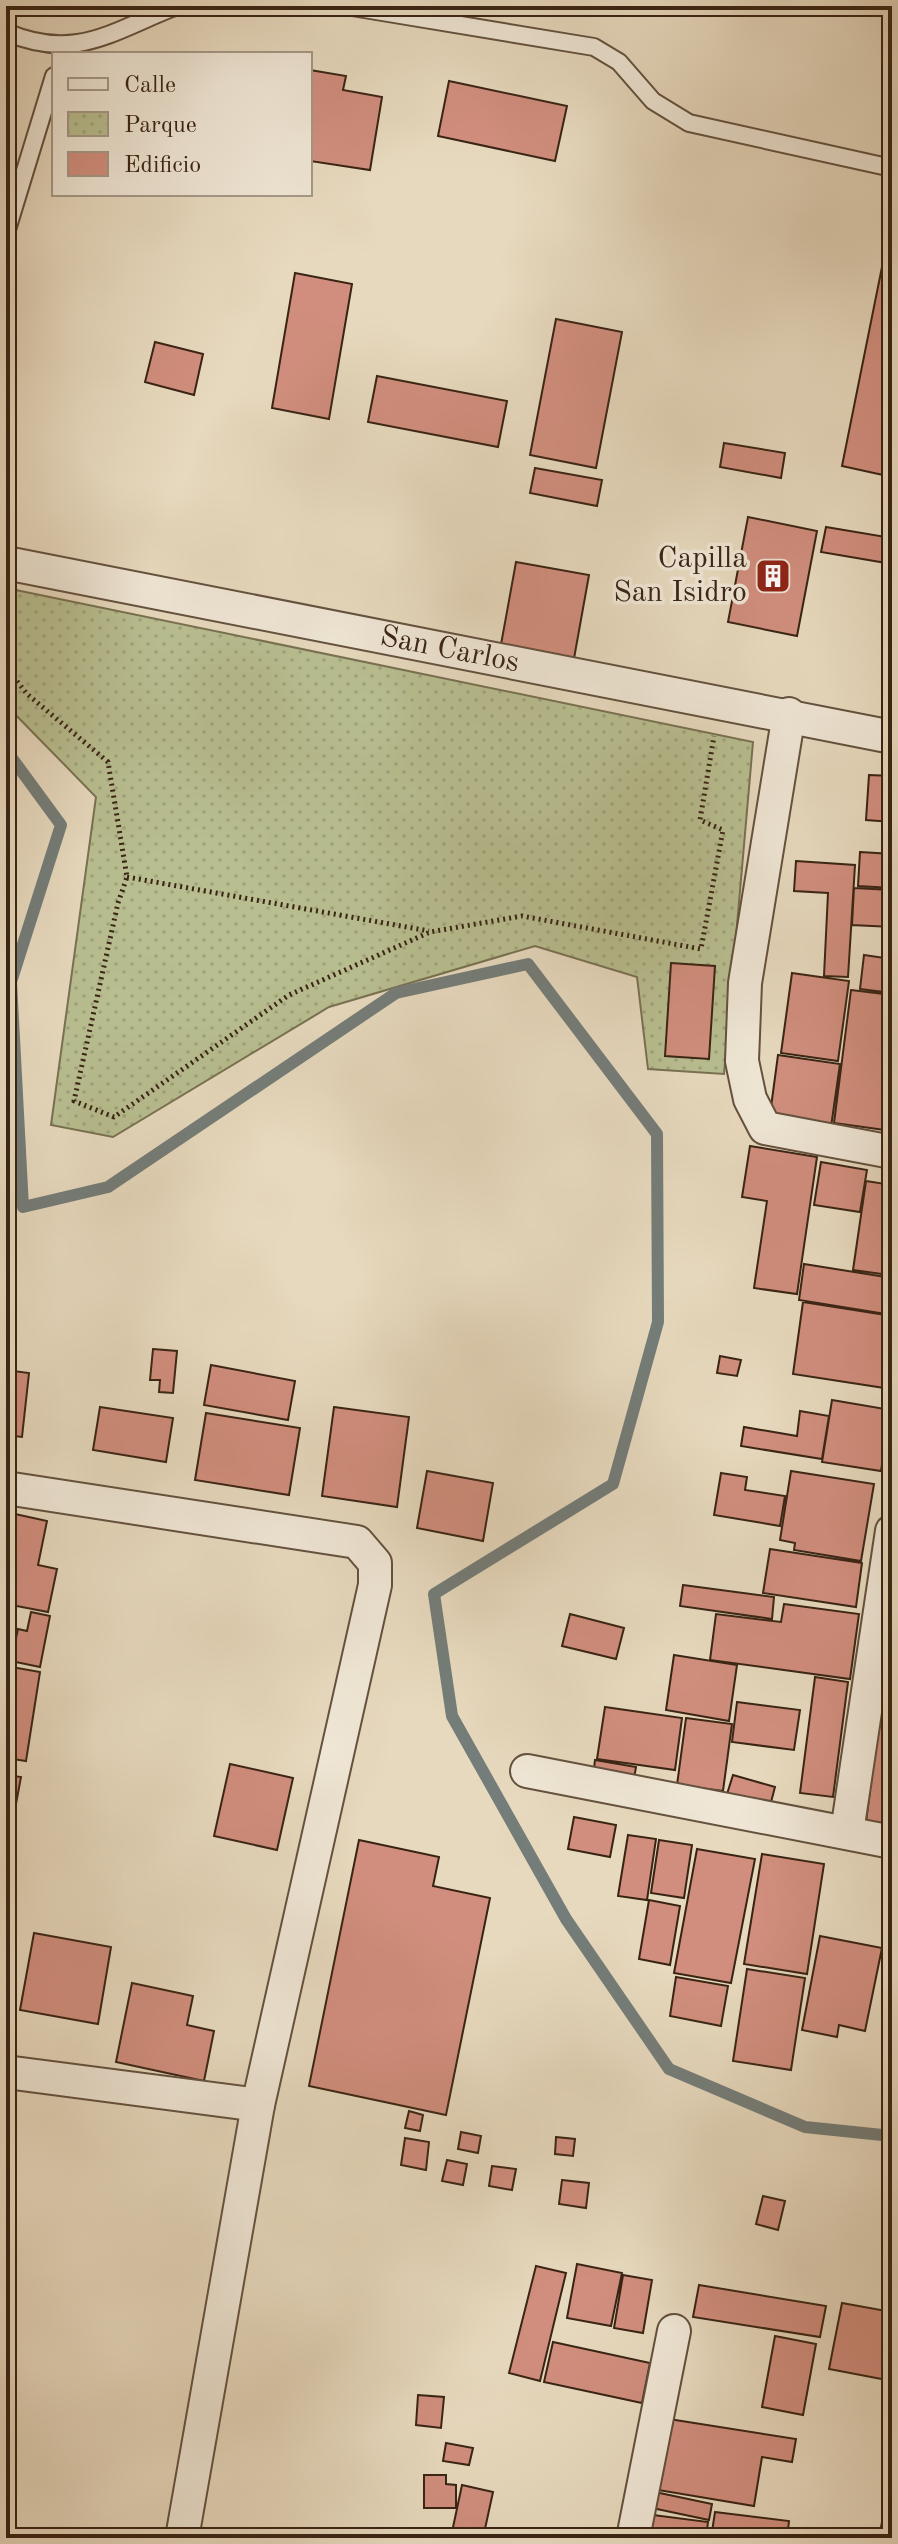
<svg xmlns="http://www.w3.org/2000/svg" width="898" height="2544" font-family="'Old Standard TT',serif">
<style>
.park{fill:url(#park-dots);stroke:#787152;stroke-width:2}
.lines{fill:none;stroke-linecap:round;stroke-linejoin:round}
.stream{stroke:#747d79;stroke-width:12}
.building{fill:#d18e7e;stroke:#392414;stroke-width:2}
.service-casing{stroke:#64513e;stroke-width:20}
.minor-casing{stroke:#64513e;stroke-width:36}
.path{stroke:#392414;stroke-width:5;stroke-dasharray:2 4;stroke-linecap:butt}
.service{stroke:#efe6d5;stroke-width:16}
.minor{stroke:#efe6d5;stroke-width:32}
.labels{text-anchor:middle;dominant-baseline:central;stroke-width:7;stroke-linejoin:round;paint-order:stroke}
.poi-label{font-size:30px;fill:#392414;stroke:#efe6d5;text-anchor:end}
.street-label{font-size:30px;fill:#392414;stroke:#efe6d5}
</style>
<defs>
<pattern id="park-dots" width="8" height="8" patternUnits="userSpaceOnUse" patternTransform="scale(2)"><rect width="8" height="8" fill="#b8be90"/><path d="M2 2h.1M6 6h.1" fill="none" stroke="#9fa37b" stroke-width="1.8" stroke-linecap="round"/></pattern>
</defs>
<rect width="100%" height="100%" fill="#e7d9be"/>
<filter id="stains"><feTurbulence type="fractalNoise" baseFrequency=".0025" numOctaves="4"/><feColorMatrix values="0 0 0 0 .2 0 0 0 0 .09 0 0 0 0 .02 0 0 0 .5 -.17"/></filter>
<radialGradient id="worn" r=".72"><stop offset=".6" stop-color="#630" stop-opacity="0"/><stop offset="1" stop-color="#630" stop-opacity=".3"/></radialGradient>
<path class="park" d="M6 588 753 742 724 1074 648 1069 637 977 535 946 329 1007 113 1137 51 1125 96 797 6 705Z"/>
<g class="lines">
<path class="stream" d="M6 750 61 825 11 982 23 1207 108 1187 396 993 528 964 657 1134 658 1322 613 1484 434 1594 452 1716 566 1919 669 2069 805 2127 892 2136"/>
</g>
<path class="building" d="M310 70 346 76 343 90 382 97 370 170 310 161Z
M449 81 567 106 555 161 438 136Z
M886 247 892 248V477L842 466Z
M295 273 352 284 329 419 272 408Z
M556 319 622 332 596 468 530 455Z
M155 342 203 354 194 395 145 382Z
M377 376 507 401 498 447 368 422Z
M724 443 785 453 781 478 720 467Z
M535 468 602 480 597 506 530 493Z
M748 517 817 531 797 636 728 622Z
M826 527 892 538V564L821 552Z
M516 562 589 575 573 664 500 650Z
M869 775 892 776V822L866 820Z
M860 852 892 854V888L858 886Z
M796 861 855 865 848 977 824 976 828 893 794 891Z
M854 888 892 890V927L852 925Z
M864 955 892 959V993L860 989Z
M671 963 715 966 709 1059 665 1056Z
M792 973 849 981 838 1061 781 1053Z
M851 990 892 995V1131L834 1123Z
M778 1055 840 1064 831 1127 780 1120 771 1107Z
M750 1146 817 1157 797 1294 754 1288 767 1201 742 1197Z
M821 1162 867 1170 860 1212 814 1205Z
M866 1181 892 1185 889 1275 853 1270Z
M804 1264 892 1278V1315L799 1300Z
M803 1302 892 1316 891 1389 793 1374Z
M153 1349 177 1351 173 1393 159 1392 160 1380H150Z
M720 1356 741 1360 737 1376 717 1373Z
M211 1365 295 1381 288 1420 204 1405Z
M6 1370 29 1373 22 1437 6 1435Z
M832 1400 891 1410 881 1471 822 1462Z
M100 1407 173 1418 166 1462 93 1450Z
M334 1407 409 1417 397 1507 322 1496Z
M800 1411 829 1416 822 1459 741 1446 744 1427 797 1436Z
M206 1413 300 1428 289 1495 195 1480Z
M427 1471 493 1483 483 1541 417 1528Z
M791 1471 874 1484 861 1561 794 1550 795 1543 780 1540Z
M721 1473 747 1477 745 1490 785 1496 780 1526 714 1515Z
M6 1512 47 1521 38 1565 57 1569 48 1612 6 1604Z
M770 1549 862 1563 856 1607 763 1593Z
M683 1585 774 1597 772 1619 680 1606Z
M784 1604 859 1614 850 1679 710 1660 716 1614 781 1622Z
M31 1612 50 1616 40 1667 11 1661 18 1629 27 1631Z
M570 1614 624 1628 616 1659 562 1646Z
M674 1655 737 1665 729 1721 666 1710Z
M6 1666 40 1672 26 1761 6 1758Z
M885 1670 892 1671V1826L866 1822Z
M815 1677 848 1682 833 1797 800 1793Z
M737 1702 800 1710 794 1750 732 1742Z
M605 1707 682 1718 675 1770 597 1759Z
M686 1718 732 1724 723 1791 677 1785Z
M595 1760 636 1767 633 1784 593 1777Z
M230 1764 293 1778 277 1850 214 1836Z
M6 1775 21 1777 13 1820 6 1819Z
M733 1775 775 1787 770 1806 727 1794Z
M574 1817 616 1825 610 1857 568 1849Z
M628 1835 656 1839 647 1900 618 1896Z
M359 1840 439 1857 433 1886 490 1898 446 2115 309 2086Z
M659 1840 692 1845 684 1898 651 1893Z
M697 1849 755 1859 731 1983 674 1973Z
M762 1854 824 1864 807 1974 744 1964Z
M649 1900 680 1906 670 1965 639 1959Z
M34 1933 111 1947 98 2024 20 2010Z
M820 1936 882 1948 865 2031 839 2025 837 2037 802 2030Z
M747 1969 805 1978 791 2070 733 2061Z
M676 1977 728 1986 721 2026 670 2016Z
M132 1983 193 1996 187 2025 214 2031 204 2081 116 2062Z
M409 2111 423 2115 420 2131 405 2128Z
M461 2132 481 2136 478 2153 458 2149Z
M556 2137 575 2139 573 2156 555 2154Z
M405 2138 429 2142 426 2170 401 2165Z
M447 2160 467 2164 463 2185 442 2181Z
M492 2166 516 2169 512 2190 489 2186Z
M562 2180 589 2183 586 2208 559 2204Z
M763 2196 785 2201 778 2230 756 2224Z
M577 2264 622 2273 611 2326 567 2318Z
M536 2266 566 2273 540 2381 509 2373Z
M623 2275 652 2280 643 2333 614 2328Z
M699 2285 826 2306 820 2337 693 2317Z
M842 2303 892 2312V2381L829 2369Z
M775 2336 816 2344 803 2415 762 2407Z
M553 2342 650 2363 642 2403 544 2382Z
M418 2395 444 2397 441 2428 416 2425Z
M669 2419 796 2439 792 2462 762 2457 754 2506 658 2490Z
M446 2443 473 2448 469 2465 443 2461Z
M424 2475H446V2484L456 2485V2508H424Z
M462 2485 493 2492 483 2538 452 2532Z
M655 2492 712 2504 709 2520 652 2508Z
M885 2506 892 2508V2538H879Z
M715 2512 789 2521 787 2538H711Z
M653 2515 708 2522 706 2538H649Z"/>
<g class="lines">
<defs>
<path id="service" d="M346 6 594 47 619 62 653 101 689 123 892 168
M6 32C76 62 112 31 177 6
M6 233 54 76"/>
<g id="minor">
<path id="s1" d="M6 563 892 737"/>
<path d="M789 714 745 983 742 1061 750 1099 765 1128 892 1152"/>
<path d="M6 1488 357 1542 375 1563V1585L258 2105 182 2538"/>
<path d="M527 1771 892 1842"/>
<path d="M847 1832 892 1531"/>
<path d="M6 2072 258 2105"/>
<path d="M633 2538 674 2331"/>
</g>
</defs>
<use href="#service" class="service-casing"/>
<use href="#minor" class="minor-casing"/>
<path class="path" d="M6 667 27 694 108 762 127 877 118 903 74 1101 114 1117 289 995 430 932 522 916 701 949 723 830 700 820 714 736
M127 877 429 931"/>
<use href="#service" class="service"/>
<use href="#minor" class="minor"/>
</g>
<defs>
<symbol id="building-square" viewBox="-11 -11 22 22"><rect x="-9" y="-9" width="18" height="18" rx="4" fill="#8f2418" stroke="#efe6d5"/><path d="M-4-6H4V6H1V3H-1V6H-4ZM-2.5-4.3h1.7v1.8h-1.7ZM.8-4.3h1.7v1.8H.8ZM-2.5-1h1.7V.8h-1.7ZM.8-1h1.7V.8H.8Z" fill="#fff"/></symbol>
</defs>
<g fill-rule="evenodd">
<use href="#building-square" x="753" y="556" width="40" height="40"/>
</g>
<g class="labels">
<g class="poi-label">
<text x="747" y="559">Capilla<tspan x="747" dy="34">San Isidro</tspan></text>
</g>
<g class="street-label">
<text stroke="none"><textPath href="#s1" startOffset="452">San Carlos</textPath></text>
</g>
</g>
<rect width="898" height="2544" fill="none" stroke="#e7d9be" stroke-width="32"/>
<rect x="8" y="8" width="882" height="2528" fill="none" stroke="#392414" stroke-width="4"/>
<rect x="16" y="16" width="866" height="2512" fill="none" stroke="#392414" stroke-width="2"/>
<rect x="52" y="52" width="260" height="144" fill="#efe6d5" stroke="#a69888" stroke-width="2"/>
<rect x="68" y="78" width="40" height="12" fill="#efe6d5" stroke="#a69888" stroke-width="2"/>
<text x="124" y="92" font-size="24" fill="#392414">Calle</text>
<rect x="68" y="112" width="40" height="24" fill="url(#park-dots)" stroke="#a69888" stroke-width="2"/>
<text x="124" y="132" font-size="24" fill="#392414">Parque</text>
<rect x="68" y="152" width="40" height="24" fill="#d18e7e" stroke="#a69888" stroke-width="2"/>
<text x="124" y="172" font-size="24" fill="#392414">Edificio</text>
<rect width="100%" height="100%" filter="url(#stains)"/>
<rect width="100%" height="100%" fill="url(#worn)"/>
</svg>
